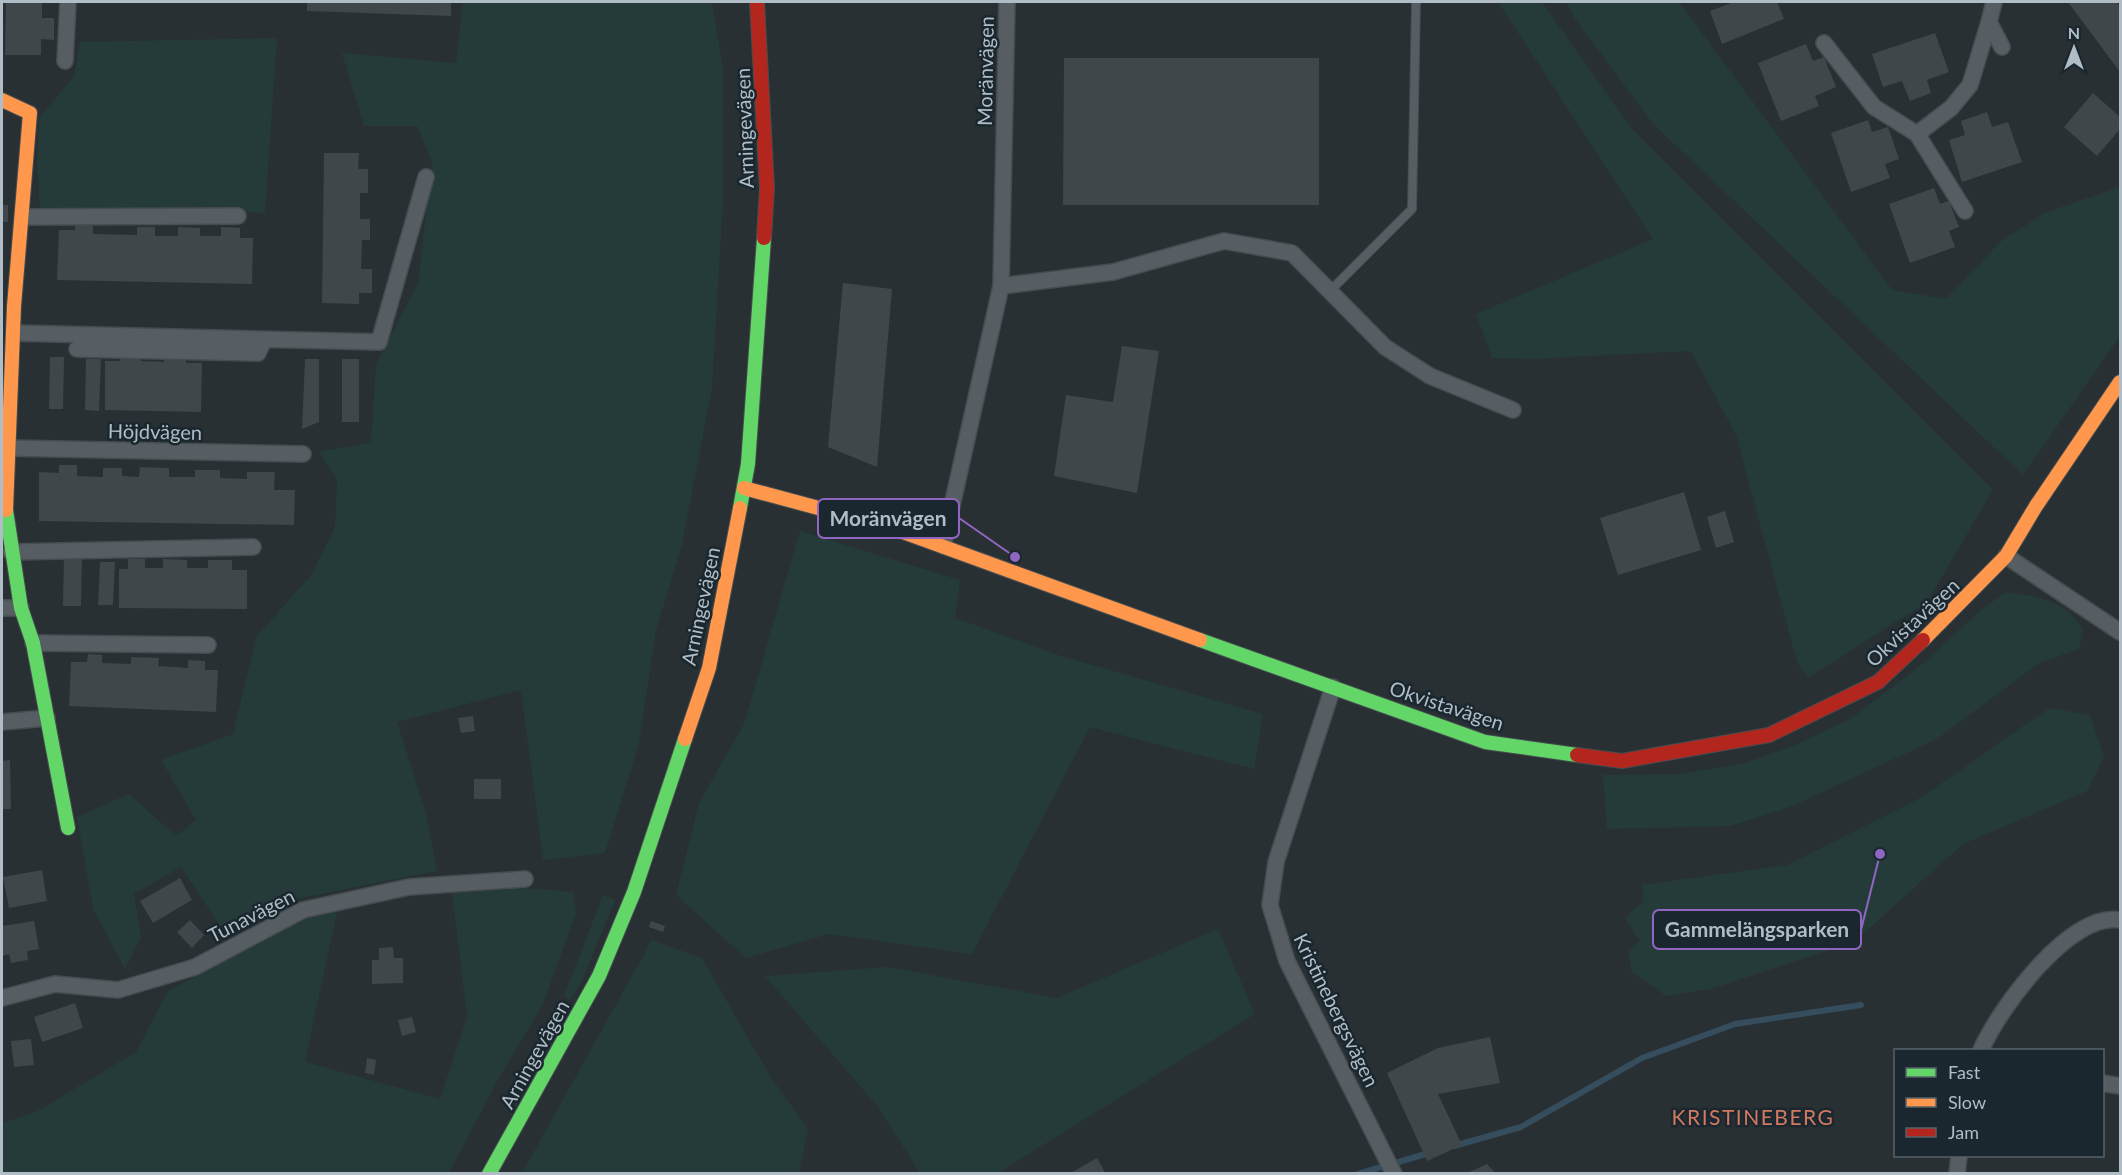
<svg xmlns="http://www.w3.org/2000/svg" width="2122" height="1175" font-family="Lato,sans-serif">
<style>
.green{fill:#253b39}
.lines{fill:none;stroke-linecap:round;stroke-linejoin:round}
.stream{stroke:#354d5d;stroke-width:6}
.building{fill:#40474a}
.lane-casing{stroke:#464c4f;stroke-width:10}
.street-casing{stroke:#464c4f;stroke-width:18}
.fast-casing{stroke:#464c4f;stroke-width:16}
.slow-casing{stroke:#464c4f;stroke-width:16}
.jam-casing{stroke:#464c4f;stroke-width:16}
.lane{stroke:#575e63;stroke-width:8}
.street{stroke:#575e63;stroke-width:15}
.fast{stroke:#63d668;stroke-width:14}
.slow{stroke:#ff974d;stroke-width:14}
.jam{stroke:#b3261e;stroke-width:14}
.labels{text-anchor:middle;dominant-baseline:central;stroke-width:5;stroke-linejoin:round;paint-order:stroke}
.street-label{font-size:20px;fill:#b1bdc6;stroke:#1b272f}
.neighbourhood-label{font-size:21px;letter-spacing:1.5px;fill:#d27960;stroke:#1b272f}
.leader{fill:none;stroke:#9166c2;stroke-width:2}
.callout-dot{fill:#9166c2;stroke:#1b272f;stroke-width:2}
.callout{fill:#1b272f;stroke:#9166c2;stroke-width:2}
.callout-label{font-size:21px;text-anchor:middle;font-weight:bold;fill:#b1bdc6}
</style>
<rect width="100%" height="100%" fill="#283034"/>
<path class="green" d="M463 2H712L723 69V200L712 388 682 545 656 630 639 744 605 853 543 860 521 690 397 722 426 813 437 871 290 900 228 938 181 867 134 894 141 937 125 969 93 909 77 817 129 794 176 836 196 820 161 760 233 734 256 637 311 575 335 528 337 480 319 452 371 442 376 364 418 283 432 161 417 126H364L342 53 456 63Z
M1498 2H1542L1631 128 1993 490 1927 602 1808 678 1797 662 1736 435 1691 351 1532 359 1492 358 1476 314 1653 239Z
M1567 2H1679L1892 290 1946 299 2000 242 2044 213 2120 187V336L2023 475 1653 124 1573 16Z
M277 38 265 213 123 208 40 211 37 159 39 118 74 76 80 42Z
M800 531 960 580 955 618 1061 656 1263 714 1254 769 1090 727 972 954 829 934 746 958 676 895 699 803 744 724Z
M2005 593C2035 594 2067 601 2083 630L2079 649 2039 663 1937 739 1790 807 1730 826 1607 829 1603 775 1682 774 1744 763 1793 746 1850 719 1920 666 1982 609Z
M2049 708 2090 715 2104 757 2087 791 1963 844 1854 942 1714 988 1666 996 1632 972 1628 952 1640 941 1625 918 1643 901 1642 885 1787 865 1922 797Z
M526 888 573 892 576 913 543 1004 500 1076 449 1173H2V1123L36 1112 136 1052 168 991 304 919 337 912 305 1062 440 1099 467 1017 452 893Z
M603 895 615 900 582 981 570 1000 564 996Z
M1218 929 1255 1014 998 1173H920L878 1107 765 976 887 967 1057 998Z
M652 940 702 958 770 1076 808 1129 799 1173H522Z"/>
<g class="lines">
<path class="stream" d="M1454 1146 1521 1127 1642 1058 1735 1024 1861 1005
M1358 1174 1429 1153"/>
</g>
<path class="building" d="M6 2H42V18H54V40L41 39V55H5Z
M307 2H451V16L307 11Z
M1734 2H1777L1784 19 1722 44 1710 11Z
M2068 2H2116L2120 7V72Z
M1935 33 1949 72 1927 80 1931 93 1910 101 1902 81 1883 87 1872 54Z
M1806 44 1813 61 1824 57 1836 87 1815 96 1819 106 1781 121 1758 63Z
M1064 58H1319V205H1063Z
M2093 93 2120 117V129L2097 156 2064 127Z
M1987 112 1992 127 2008 122 2022 162 1962 182 1949 140 1965 135 1961 121Z
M1868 120 1872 132 1888 127 1899 159 1885 164 1890 178 1851 192 1831 133Z
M324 153H359L358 169H368V193H360V219H370V240H362L361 269H372V293H359V304L322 303Z
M1934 188 1940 204 1949 201 1959 227 1949 231 1955 247 1910 263 1889 204Z
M2 205H8V222H2Z
M75 225H93V234L137 235V227H155V236H178V227L200 228V236H221V227L240 228V238H253L252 284 57 280 59 230H75Z
M843 283 892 289 877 467 828 447Z
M1122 346 1159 351 1137 493 1054 476 1066 395 1113 402Z
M120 354H141V361L164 362V356H186V363H202L201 412 105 410V361H120Z
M50 357H64L63 409H49Z
M86 359H101L99 411 85 410Z
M305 359H319V422L302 429Z
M342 359H359V422H342Z
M59 465H77V476L103 477V468H122V476L139 477 140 467 169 468V477H195V470H220V478L247 479V472H275L274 490H295L294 525 39 521V472L59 473Z
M1684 492 1701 550 1618 575 1600 518Z
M1725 511 1734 542 1716 548 1707 517Z
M64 553 82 554 81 606H63Z
M128 559H145V568H163V559L187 560V568H208V560H232V570H247V609L119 608V569H128Z
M100 562H115L113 605H98Z
M88 654 102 655V663L131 664V657L159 658 158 666 188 668V660L205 661V670H218L216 712 69 706 71 662H87Z
M473 716 475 731 461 733 458 718Z
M10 760 11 809H2V761Z
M474 779H501V799H474Z
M42 870 47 901 9 908 3 877Z
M180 878 192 900 153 923 140 901Z
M190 920 204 935 192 948 177 932Z
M34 921 39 949 27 951 28 960 11 963 9 954 2 956V926Z
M651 921 665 926 663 932 649 927Z
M393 947 394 958H403V983L372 984V960H379V948Z
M75 1003 83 1028 42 1042 34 1017Z
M412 1017 416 1032 402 1036 398 1020Z
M1490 1037 1500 1083 1438 1094 1462 1145 1427 1161 1387 1073 1438 1048Z
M31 1039 34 1065 14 1067 11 1041Z
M367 1058 376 1060 374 1075 365 1073Z
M1097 1158 1106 1174H1069Z
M1487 1164 1496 1174H1465Z"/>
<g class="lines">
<defs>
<path id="lane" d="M1330 291 1412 209 1416 2"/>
<path id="street" d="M1994 2 1989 22 2002 47
M1824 43 1874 107 1917 134 1951 108 1970 85 1989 22
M65 61 68 2
M1917 134 1965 211
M23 217 238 216
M1001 286 1113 272 1224 241 1292 253 1385 347 1430 376 1513 410
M14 333 379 342 426 177
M77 349 258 353 264 340
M7 448 303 454
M943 546 1001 286 1007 2
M11 552 253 547
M2006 556 2120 632
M2 608H21
M33 643 208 645
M1333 687 1276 862 1270 905 1287 961 1394 1174
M2 722 47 718
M2 998 55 984 118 990 195 967 303 910 409 887 525 879
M1981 1050C1999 1009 2070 911 2120 920
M2102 1083 2120 1086
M1957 1174 1959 1156"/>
<path id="fast" d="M740 508 748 464 764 238
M6 510 21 608 33 643 68 828
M1200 640 1485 742 1577 755
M489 1174 599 976 634 892 685 739"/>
<path id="slow" d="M2 100 30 113 14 306 6 510
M744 488 889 527 1200 640
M1923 640 2006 556 2036 506 2120 382
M685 739 709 668 740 508"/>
<path id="jam" d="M757 2 767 188 764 238
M1577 755 1622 761 1769 735 1878 682 1923 640"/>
</defs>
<use href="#lane" class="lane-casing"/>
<use href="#street" class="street-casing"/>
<use href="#fast" class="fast-casing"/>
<use href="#slow" class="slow-casing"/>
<use href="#jam" class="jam-casing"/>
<use href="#lane" class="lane"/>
<use href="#street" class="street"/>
<use href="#fast" class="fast"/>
<use href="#slow" class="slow"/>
<use href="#jam" class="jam"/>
</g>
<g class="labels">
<g class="street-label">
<text transform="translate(985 71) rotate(-89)">Moränvägen</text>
<text transform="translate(744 128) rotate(-92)">Arningevägen</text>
<text transform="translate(155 431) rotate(1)">Höjdvägen</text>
<text transform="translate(700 606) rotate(-78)">Arningevägen</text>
<text transform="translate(1912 622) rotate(-43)">Okvistavägen</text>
<text transform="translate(1447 705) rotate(18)">Okvistavägen</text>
<text transform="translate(251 915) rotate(-27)">Tunavägen</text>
<text transform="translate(1337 1010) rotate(64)">Kristinebergsvägen</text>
<text transform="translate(534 1054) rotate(-61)">Arningevägen</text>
</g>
<g class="neighbourhood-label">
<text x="1753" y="1116">KRISTINEBERG</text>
</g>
</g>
<path class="leader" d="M1015 557L959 518M1880 854L1861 930"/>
<g class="callout-dot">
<circle cx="1015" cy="557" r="6"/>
<circle cx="1880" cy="854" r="6"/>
</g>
<g class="callout">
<rect x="818" y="499" width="141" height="39" rx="6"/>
<rect x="1653" y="910" width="208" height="39" rx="6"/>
</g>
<g class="callout-label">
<text x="888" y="526">Moränvägen</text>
<text x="1757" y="937">Gammelängsparken</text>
</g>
<rect width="2122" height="1175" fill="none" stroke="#b1bdc6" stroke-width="6"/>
<rect x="1894" y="1049" width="210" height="108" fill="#1b272f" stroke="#57636b" stroke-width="1.5"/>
<rect x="1906" y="1068" width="30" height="9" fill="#63d668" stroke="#57636b" stroke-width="1.5"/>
<text x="1948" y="1079" font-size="18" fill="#b1bdc6">Fast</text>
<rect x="1906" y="1098" width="30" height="9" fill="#ff974d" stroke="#57636b" stroke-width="1.5"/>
<text x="1948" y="1109" font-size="18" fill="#b1bdc6">Slow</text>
<rect x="1906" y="1128" width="30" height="9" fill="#b3261e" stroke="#57636b" stroke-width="1.5"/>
<text x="1948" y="1139" font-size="18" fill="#b1bdc6">Jam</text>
<g transform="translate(2074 48)" stroke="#1b272f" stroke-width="4.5" paint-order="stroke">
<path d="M0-4.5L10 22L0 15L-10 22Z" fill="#b1bdc6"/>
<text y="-9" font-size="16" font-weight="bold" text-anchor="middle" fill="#b1bdc6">N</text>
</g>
</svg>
